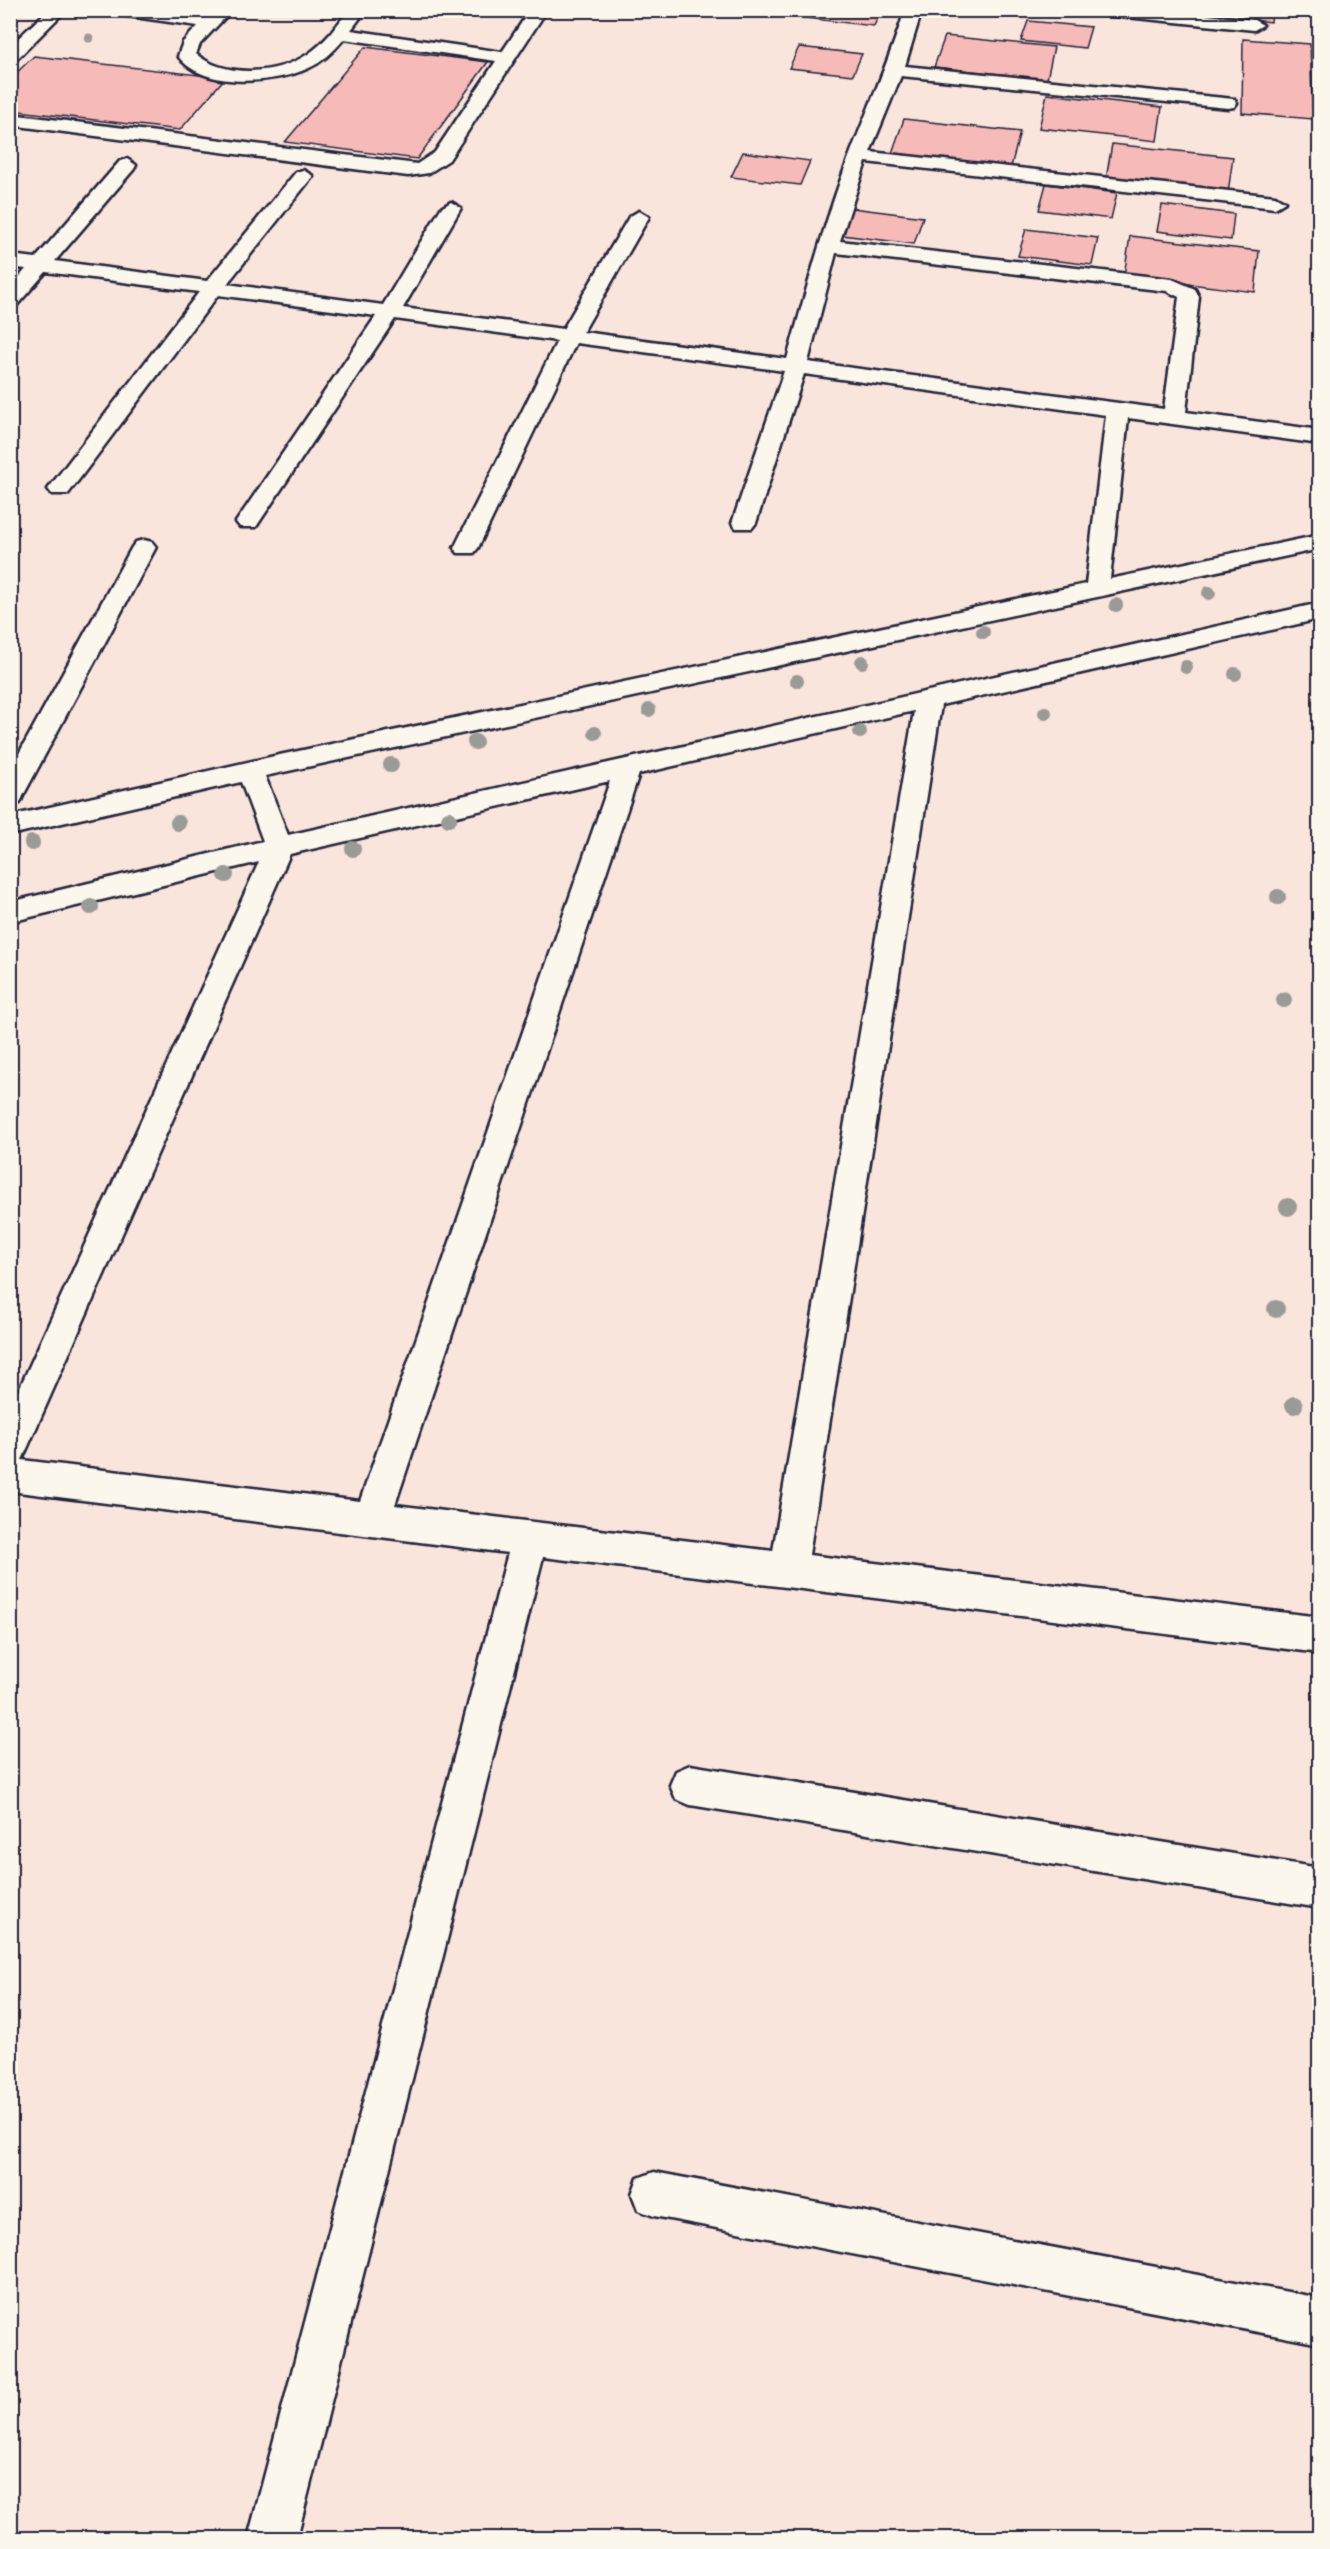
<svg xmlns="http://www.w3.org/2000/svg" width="1330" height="2549" font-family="'Patrick Hand',sans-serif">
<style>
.building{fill:#f6bab8;stroke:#22223b;stroke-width:1.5}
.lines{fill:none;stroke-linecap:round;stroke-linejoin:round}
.minor-casing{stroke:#22223b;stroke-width:5}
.minor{fill:#fbf7ec;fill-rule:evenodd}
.tree{fill:#9a9a96}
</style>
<rect width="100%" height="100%" fill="#fae5dc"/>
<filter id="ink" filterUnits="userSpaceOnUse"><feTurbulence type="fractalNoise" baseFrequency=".0167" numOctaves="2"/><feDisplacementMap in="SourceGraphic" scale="12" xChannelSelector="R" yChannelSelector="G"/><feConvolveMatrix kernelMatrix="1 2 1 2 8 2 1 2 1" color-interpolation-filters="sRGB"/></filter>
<g filter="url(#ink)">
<path class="building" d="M800 10H881L874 26 796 17Z
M1162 10H1272L1271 22Z
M1028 21 1091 27 1085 48 1021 41Z
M945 36 1054 47 1047 79 934 67Z
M1243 39 1310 44 1313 119 1242 113Z
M365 47 488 62 417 159 285 142Z
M799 47 862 54 853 75 789 68Z
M34 56 225 78 180 130 10 110V79Z
M1047 94 1162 107 1157 141 1039 128Z
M904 119 1020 132 1011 167 892 153Z
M1112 144 1233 157 1228 193 1106 179Z
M743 152 810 161 800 185 731 177Z
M1046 184 1117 193 1111 219 1039 210Z
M1162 205 1234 214 1231 240 1157 231Z
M852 208 923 217 914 244 842 235Z
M1026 229 1098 238 1092 265 1018 256Z
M1130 236 1259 251 1255 292 1124 276Z"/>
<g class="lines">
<defs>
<path id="minor" d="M48 10H66L16 60 10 61V46Z
M112 10H159L207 17 214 10H232L200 44 196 54C225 78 277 75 308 54 325 43 336 26 349 10H366L351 30 502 52 530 10H547L449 160 429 173 408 176 10 125V114L417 164 435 152 496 61 344 39C334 51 323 62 309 68 275 84 202 90 178 56L183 42 198 26 120 15Z
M905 10H922L905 66 1234 99 1237 103 1234 107 1228 108 901 76 870 152 1275 196 1285 202 1275 208 866 162 840 241 1172 279 1195 289 1199 297 1186 412 1320 430V444L1128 418 1110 579 1320 535V549L265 776 288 835 1320 603V619L941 705 809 1555 1320 1617V1653L543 1557 297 2538H248L508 1553 10 1491V1409L259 862 10 922V902L263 841 241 782 10 835V816L270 757 1086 584 1106 415 804 374 756 523 752 528H736L732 523 784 371 576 343 478 548 474 553H458L454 548 557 341 395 319 256 527H240L236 522 376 316 218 295 68 494H52L48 489 199 292 46 272 17 305 10 307V288L26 269 10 267V255L36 258 120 161 127 159 136 165 134 169 55 261 207 281 296 172 303 170 313 176 227 284 383 305 441 208 451 202 461 208 403 308 563 329 629 217 639 211 649 217 583 332 787 359C806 291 824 223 849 157 868 108 889 61 905 10ZM836 253 1167 291 1179 297 1164 409 808 362ZM914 711 773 1551 395 1505 639 774ZM610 781 360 1501 22 1460 290 854Z
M1098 10H1161L1254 20 1263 25 1254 30 1106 15Z
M144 540 152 542 156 547 23 796 20 803 10 805V770L132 547 136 542Z
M690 1765 1320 1868V1908L690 1805 676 1799 670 1785 676 1771Z
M654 2172 1320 2298V2344L654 2216 638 2210 632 2194 638 2178Z"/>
</defs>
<use href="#minor" class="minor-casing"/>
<use href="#minor" class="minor"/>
</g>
<g class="tree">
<circle cx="89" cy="38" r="4.5"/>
<circle cx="1209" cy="593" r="7"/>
<circle cx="1116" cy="605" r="7"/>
<circle cx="983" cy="632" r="7"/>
<circle cx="862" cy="662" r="7"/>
<circle cx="1186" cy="667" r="7"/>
<circle cx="1235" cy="674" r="7"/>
<circle cx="797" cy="681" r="7"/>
<circle cx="649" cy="710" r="7"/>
<circle cx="1045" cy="713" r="7"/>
<circle cx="860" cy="732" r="7"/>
<circle cx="595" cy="733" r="7"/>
<circle cx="475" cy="742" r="8"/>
<circle cx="391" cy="765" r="8"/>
<circle cx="449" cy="819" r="8"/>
<circle cx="178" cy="823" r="8"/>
<circle cx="32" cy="843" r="8"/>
<circle cx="353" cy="849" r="8"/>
<circle cx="226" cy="875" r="8"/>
<circle cx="1278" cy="897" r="8"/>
<circle cx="91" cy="907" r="8"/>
<circle cx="1284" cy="1000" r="8"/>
<circle cx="1288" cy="1207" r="9"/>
<circle cx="1276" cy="1309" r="9"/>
<circle cx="1294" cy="1405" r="9"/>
</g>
</g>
<rect width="1330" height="2549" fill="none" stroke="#fbf7ec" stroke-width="36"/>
<rect x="18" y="18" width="1294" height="2513" fill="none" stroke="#22223b" stroke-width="2" filter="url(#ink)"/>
</svg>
